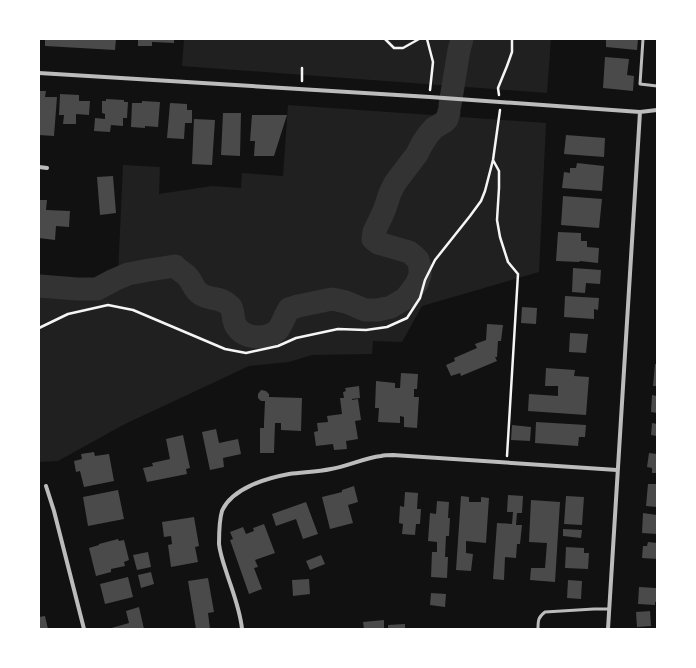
<svg xmlns="http://www.w3.org/2000/svg" width="696" height="668" font-family="Mulish,sans-serif">
<style>
.green{fill:#202020}
.lines{fill:none;stroke-linecap:round;stroke-linejoin:round}
.river{stroke:#333;stroke-width:23}
.building{fill:#4a4a4a}
.path{stroke:#f5f5f5;stroke-width:2.5}
.service{stroke:#bcbcbc;stroke-width:3}
.minor{stroke:#bcbcbc;stroke-width:4}
</style>
<rect width="100%" height="100%" fill="#111"/>
<path class="green" d="M184 39H551L547 93 182 66Z
M288 105 546 123 539 272 422 306 402 342 373 341 372 354 312 355 289 362 249 366 123 425 58 461 39 462V292L49 294 118 275 123 165 160 167 159 194 212 186 241 188 242 173 283 176Z"/>
<g class="lines">
<path class="river" d="M450 105 459 50 462 39
M39 286 77 289H97L114 280 128 274 149 270 175 266C178 270 183 272 187 276 194 283 192 289 202 295 212 300 221 297 230 306 234 309 232 319 236 326 244 339 266 340 277 331 280 329 286 313 289 309L298 306 332 299 346 302 365 310H378L391 307 406 298 417 283 420 275V267L418 260 414 256 409 252 378 243 373 239 374 232 384 211 390 193 395 183 417 154 422 144 428 135 434 128 444 122 447 119 449 112"/>
</g>
<path class="building" d="M45 39H116L115 50 45 46Z
M138 39H174V43L152 42V46H138Z
M606 39H638L637 50 606 47Z
M605 57 629 59 627 75 634 76 633 91 603 88Z
M39 91H46L45 97H57L54 136 39 135Z
M60 94 79 95V101H90L89 115 76 114V124H63L64 115H59Z
M106 99 124 100V102H128L127 118H123V126L111 125 110 132 94 131 95 118 105 119V114L102 113V101H106Z
M142 101 160 102 158 127 145 126V128L131 127 132 103H142Z
M170 103 187 104V110H192V123H185L184 139 167 138Z
M223 113H241L240 156 221 155Z
M252 115H287L274 156H254L255 141H250Z
M194 119 215 120 212 165 192 164Z
M566 135 605 138 604 157 564 154Z
M577 163 604 166 602 191 562 188 564 172 570 173V168H576Z
M113 176 116 213 100 215 97 177Z
M563 196 602 199 599 228 561 225Z
M39 200H47L46 210 70 211 69 227 56 226 55 240 39 238Z
M558 232 581 233V241H587V247L599 248 598 263 580 261 579 262 556 261Z
M573 268 601 270 600 284 586 283 585 293 572 292Z
M565 296 599 298 598 310 594 309V319L564 317Z
M522 307 537 308 536 324 521 323Z
M487 324 503 325 501 341H498L497 357H495L497 361 461 376 460 373 451 376 446 365 455 361 454 358 477 348 475 344 486 340Z
M570 333 588 334 586 353 569 352Z
M655 364H657V386H653Z
M546 368 575 370 574 376 589 377 586 415 528 411 529 394 558 396V386H545Z
M401 373 418 374 417 389H414V397H419L417 428 404 427V417L400 416V423L378 422 379 408H375L376 381 395 383V388H400Z
M359 386 360 398 352 399V400L358 399 361 420 355 421 358 439 346 441 347 449 334 450 333 444 316 446 314 432 318 431 317 423 328 422 327 416 342 414 340 398H344L343 392 346 391 345 388Z
M261 390 266 391 269 394V397L302 398 301 431 281 430V423H275L274 453H260V428H264V423L265 401H261L258 398V394Z
M652 395 657 396V413L651 412Z
M536 422 586 425 585 437H579L578 446 535 443Z
M652 423 657 424V436L651 435Z
M512 425 531 427 530 441 511 440Z
M216 429 219 443 238 439 241 454 223 458 224 467 210 470 202 432Z
M183 435 190 468 186 469 187 474 147 482 143 468 153 466 152 463 170 459 166 439Z
M94 452 95 456 109 454 114 481 84 487 80 471 76 472 74 461 82 459 81 454Z
M649 453 657 454V473H652V468L647 467Z
M648 484H657V507L646 506Z
M354 486 358 502 348 505 353 523 330 529 322 497 342 492V490Z
M118 490 124 519 88 526 83 497Z
M405 492 418 493 417 509H421L420 524H416L415 535 402 534 403 524 399 523 400 506 404 507Z
M508 495 523 496 522 513H517L516 525H522L520 544H517L516 558 505 557 504 580 493 579 497 523 512 524 513 512H507Z
M461 496 469 497V502H481V497L489 498 486 543 466 541V553L473 554 471 571 456 570Z
M566 496 584 497 582 525 564 524Z
M531 500 560 502 555 582 530 580 531 568H545L547 543 529 542Z
M437 501 449 502 448 518H450L449 536H446L445 557H448L447 578 431 577 432 552H437V542L428 541 430 513 436 514Z
M306 502 318 534 303 539 296 519 276 526 272 514Z
M643 513 657 515V534L642 533Z
M194 517 199 546 195 547 198 562 171 567 168 545 172 544 171 536 164 537 162 522Z
M264 524 275 553 255 560 258 567 254 568 262 589 249 594 230 540 233 539 230 532 243 527 246 534 254 531 253 528Z
M563 529 582 530 581 538 563 536Z
M118 539 119 541 124 540 129 560 124 562 125 566 111 569V572L96 576 89 548 99 545V544Z
M648 542 657 543V559L642 558 643 546H647Z
M566 547 584 548V553H589L588 569 565 568Z
M148 552 151 567 137 570 133 555Z
M321 555 325 564 310 570 306 561Z
M151 572 154 584 141 588 138 575Z
M128 577 133 597 105 604 100 584Z
M208 578 214 612 208 613 210 629H196L188 581Z
M309 579 310 594 293 596 292 580Z
M568 580 582 581 581 599 567 598Z
M639 587 656 588V594H657V602H655V605L638 604Z
M431 593 446 594 445 607 430 605Z
M139 607 144 629H108L129 623 126 611Z
M650 611 651 626 637 627 636 612Z
M45 616 48 629H39V617Z
M384 620V629H364L363 622Z
M405 624V629H388V625Z"/>
<g class="lines">
<path class="path" d="M385 39 394 48H403L419 39
M427 39 433 62 430 90
M302 81V68
M499 95 498 88 507 66 512 52V39
M493 160 499 171V188L497 220 500 237 508 262 518 274 507 456
M39 328 68 314 108 305 133 310 225 349 246 353 278 346 296 338 338 329 366 330 387 327 407 318 420 298 425 280 435 260 470 216 481 201 485 191 493 160 500 110"/>
<path class="service" d="M643 39 640 84 657 86
M538 629C538 621 538 617 545 612L594 609H609"/>
<path class="minor" d="M39 73 430 97 640 112 657 110
M39 167 47 168
M46 486 54 511 84 629
M242 629C240 609 232 590 226 571 223 562 220 553 219 544 219 534 219 521 222 511 232 488 267 478 289 474 303 472 317 472 331 469 348 466 364 458 381 456 385 455 389 455 393 455L617 470
M608 629 640 112"/>
</g>
<rect width="696" height="668" fill="none" stroke="#ffffff" stroke-width="80"/>
</svg>
